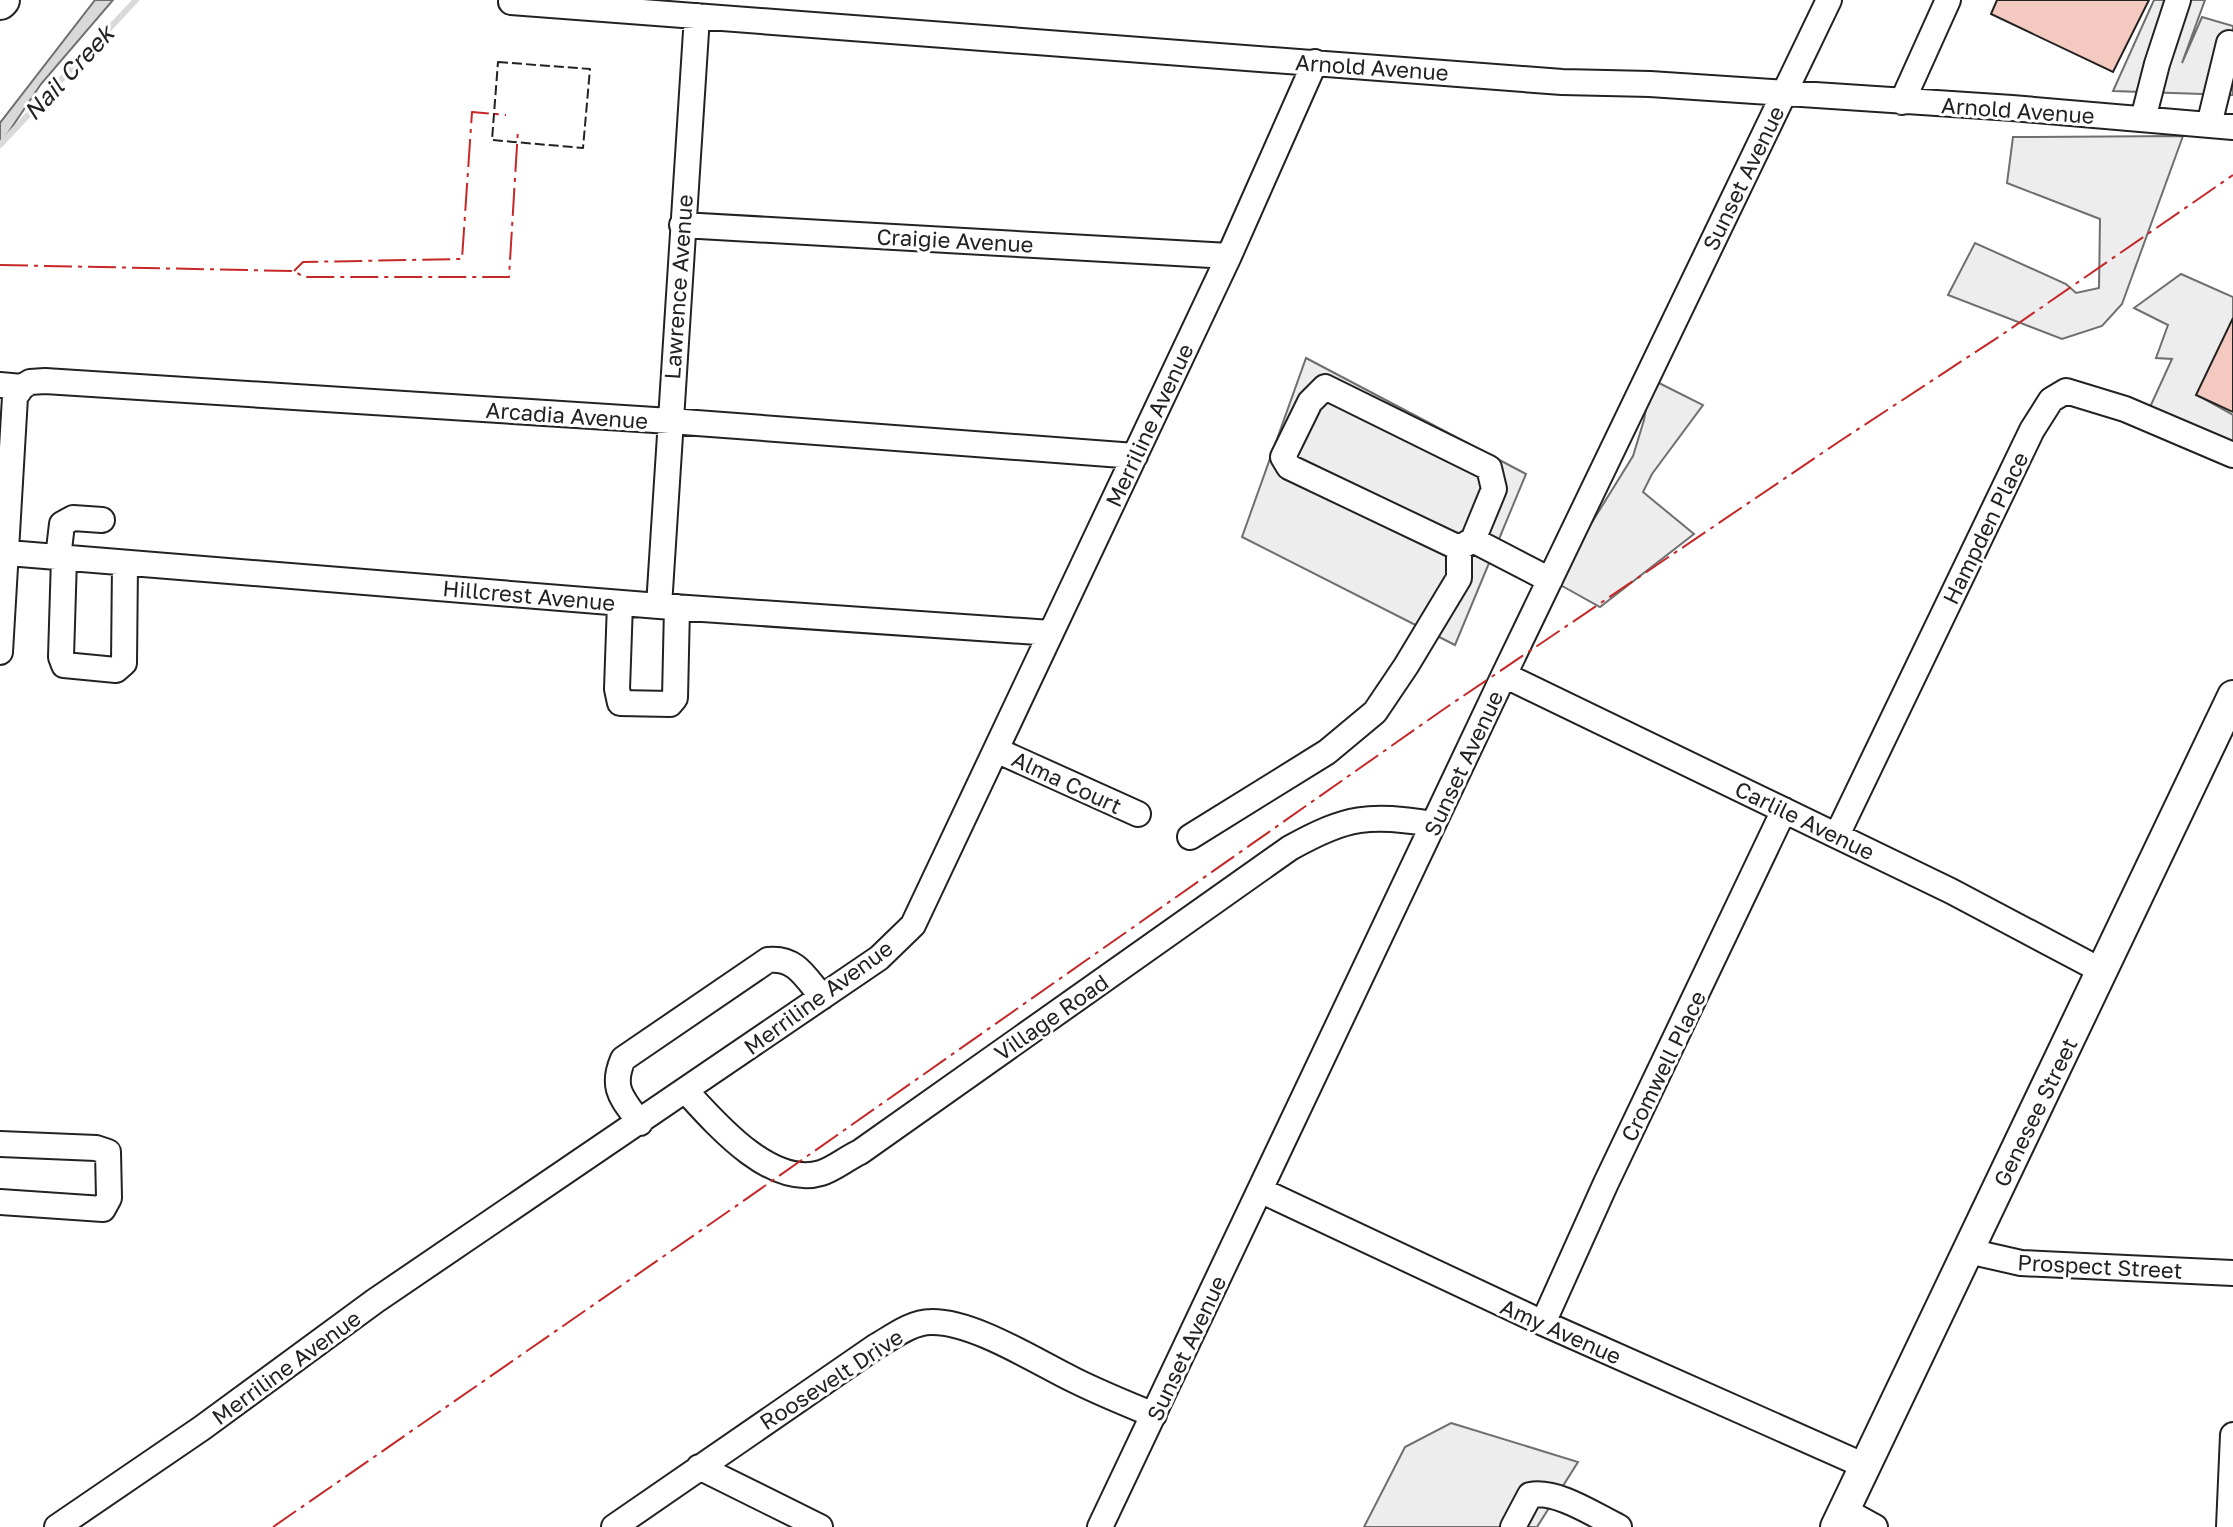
<svg xmlns="http://www.w3.org/2000/svg" width="2233" height="1527" font-family="'Golos Text',sans-serif">
<style>
.parking{fill:#ededed;stroke:#6f6f6f;stroke-width:2}
.water{fill:#d9d9d9;stroke:#6f6f6f;stroke-width:2}
.lines{fill:none;stroke-linecap:round;stroke-linejoin:round}
.stream{stroke:#d9d9d9;stroke-width:6}
.building{fill:#f3c9c0;stroke:#222;stroke-width:2}
.minor-casing{stroke:#222;stroke-width:28}
.major-casing{stroke:#222;stroke-width:34}
.highway-casing{stroke:#222;stroke-width:38}
.minor{stroke:#fff;stroke-width:24}
.major{stroke:#fff;stroke-width:30}
.highway{stroke:#fff;stroke-width:34}
.fence{stroke:#222;stroke-width:2;stroke-dasharray:10 4;stroke-linecap:butt}
.power{stroke:#c62828;stroke-width:2;stroke-dasharray:28 6 4 6;stroke-linecap:butt}
.labels{text-anchor:middle;dominant-baseline:central;stroke-width:6;stroke-linejoin:round;paint-order:stroke}
.street-label{font-size:22px;fill:#222;stroke:#fff}
.water-label{font-size:24px;font-style:italic;fill:#222;stroke:#fff}
</style>
<rect width="100%" height="100%" fill="#fff"/>
<path class="parking" d="M2154 0H2205L2182 63 2202 17 2233 26V95L2113 91Z
M2183 136 2122 304 2102 326 2062 339 1948 295 1975 243 2066 284 2076 293 2099 288 2100 219 2007 183 2013 137Z
M2181 274 2233 297V320L2199 396 2233 415V441L2150 407 2172 359 2156 358 2168 325 2134 308Z
M1306 358 1526 474 1455 645 1242 537Z
M1651 379 1703 405 1652 474 1643 492 1694 534 1600 607 1555 582 1633 456 1644 420Z
M1451 1423 1578 1462 1537 1527H1364L1405 1447Z"/>
<path class="water" d="M95 0H113L41 84 0 145V123Z"/>
<g class="lines">
<path class="stream" d="M0 145 136 0"/>
</g>
<path class="building" d="M1997 0H2149L2113 72 1991 14Z
M2233 318V412L2196 395Z"/>
<g class="lines">
<defs>
<path id="minor" d="M511 2 1562 82 1650 84 2012 108 2233 127
M1902 102 1948 0
M2143 119 2157 64 2178 0
M2209 125 2229 43
M682 225 1229 256
M0 385 22 387 30 382 45 381 670 421 1135 456
M1473 540 1459 548 1289 467 1283 457 1310 402 1325 387 1489 468 1494 489 1473 540 1550 580
M8 553 659 606 1051 633
M58 558 62 524 73 518 102 520
M64 558 61 657 64 665 116 670 124 663 125 563
M620 603 617 689 620 703 670 704 675 698 677 607
M659 606 697 16
M0 652 15 397 22 387
M1504 675 1951 891 2102 971
M996 750 1138 814
M1837 835 2032 430 2051 400 2066 391 2125 409 2233 455
M1190 837 1327 752 1375 712 1406 666 1459 578V548
M686 1091C716 1124 771 1188 821 1173 834 1169 847 1158 860 1152L1290 848C1348 816 1368 814 1433 824
M640 1123C623 1099 610 1089 623 1059L768 960C796 957 805 977 822 997
M0 1144 96 1148 108 1152 109 1198 103 1209 0 1202
M1260 1190 1543 1323 1865 1466
M1968 1251 2021 1263 2233 1273
M1543 1323 1606 1183 1784 810
M699 1467 820 1527
M1844 1510 1875 1527
M57 1527 202 1428 375 1301 879 958 913 925 1229 256 1315 62
M614 1527 875 1347C891 1338 911 1322 931 1322 973 1321 1035 1361 1074 1380 1100 1393 1127 1404 1154 1415
M1100 1527 1504 675 1829 0
M1513 1527 1530 1495C1558 1490 1594 1515 1619 1527
M2229 1527 2233 1435"/>
<path id="major" d="M1836 1527 2233 696"/>
<path id="highway" d="M0 2 2 0"/>
</defs>
<use href="#minor" class="minor-casing"/>
<use href="#major" class="major-casing"/>
<use href="#highway" class="highway-casing"/>
<use href="#minor" class="minor"/>
<use href="#major" class="major"/>
<use href="#highway" class="highway"/>
<path class="fence" d="M498 62 590 69 583 148 492 140Z"/>
<path class="power" d="M0 265 294 271 304 277H509L518 129
M294 271 303 262 462 259 472 112 506 115
M273 1527 739 1204 1444 709 1840 441 2003 334 2233 175"/>
</g>
<g class="labels">
<g class="street-label">
<text transform="translate(1372 67) rotate(4)">Arnold Avenue</text>
<text transform="translate(2018 110) rotate(4)">Arnold Avenue</text>
<text transform="translate(1743 178) rotate(-64)">Sunset Avenue</text>
<text transform="translate(955 240) rotate(3)">Craigie Avenue</text>
<text transform="translate(678 287) rotate(-86)">Lawrence Avenue</text>
<text transform="translate(567 415) rotate(4)">Arcadia Avenue</text>
<text transform="translate(1149 425) rotate(-65)">Merriline Avenue</text>
<text transform="translate(1985 528) rotate(-64)">Hampden Place</text>
<text transform="translate(529 595) rotate(5)">Hillcrest Avenue</text>
<text transform="translate(1463 763) rotate(-65)">Sunset Avenue</text>
<text transform="translate(1067 782) rotate(25)">Alma Court</text>
<text transform="translate(1805 820) rotate(26)">Carlile Avenue</text>
<text transform="translate(818 997) rotate(-36)">Merriline Avenue</text>
<text transform="translate(1051 1017) rotate(-35)">Village Road</text>
<text transform="translate(1663 1066) rotate(-64)">Cromwell Place</text>
<text transform="translate(2035 1112) rotate(-64)">Genesee Street</text>
<text transform="translate(2100 1266) rotate(3)">Prospect Street</text>
<text transform="translate(1561 1331) rotate(24)">Amy Avenue</text>
<text transform="translate(1186 1348) rotate(-65)">Sunset Avenue</text>
<text transform="translate(286 1367) rotate(-36)">Merriline Avenue</text>
<text transform="translate(831 1379) rotate(-33)">Roosevelt Drive</text>
</g>
<g class="water-label">
<text transform="translate(68 72) rotate(-47)">Nail Creek</text>
</g>
</g>
</svg>
